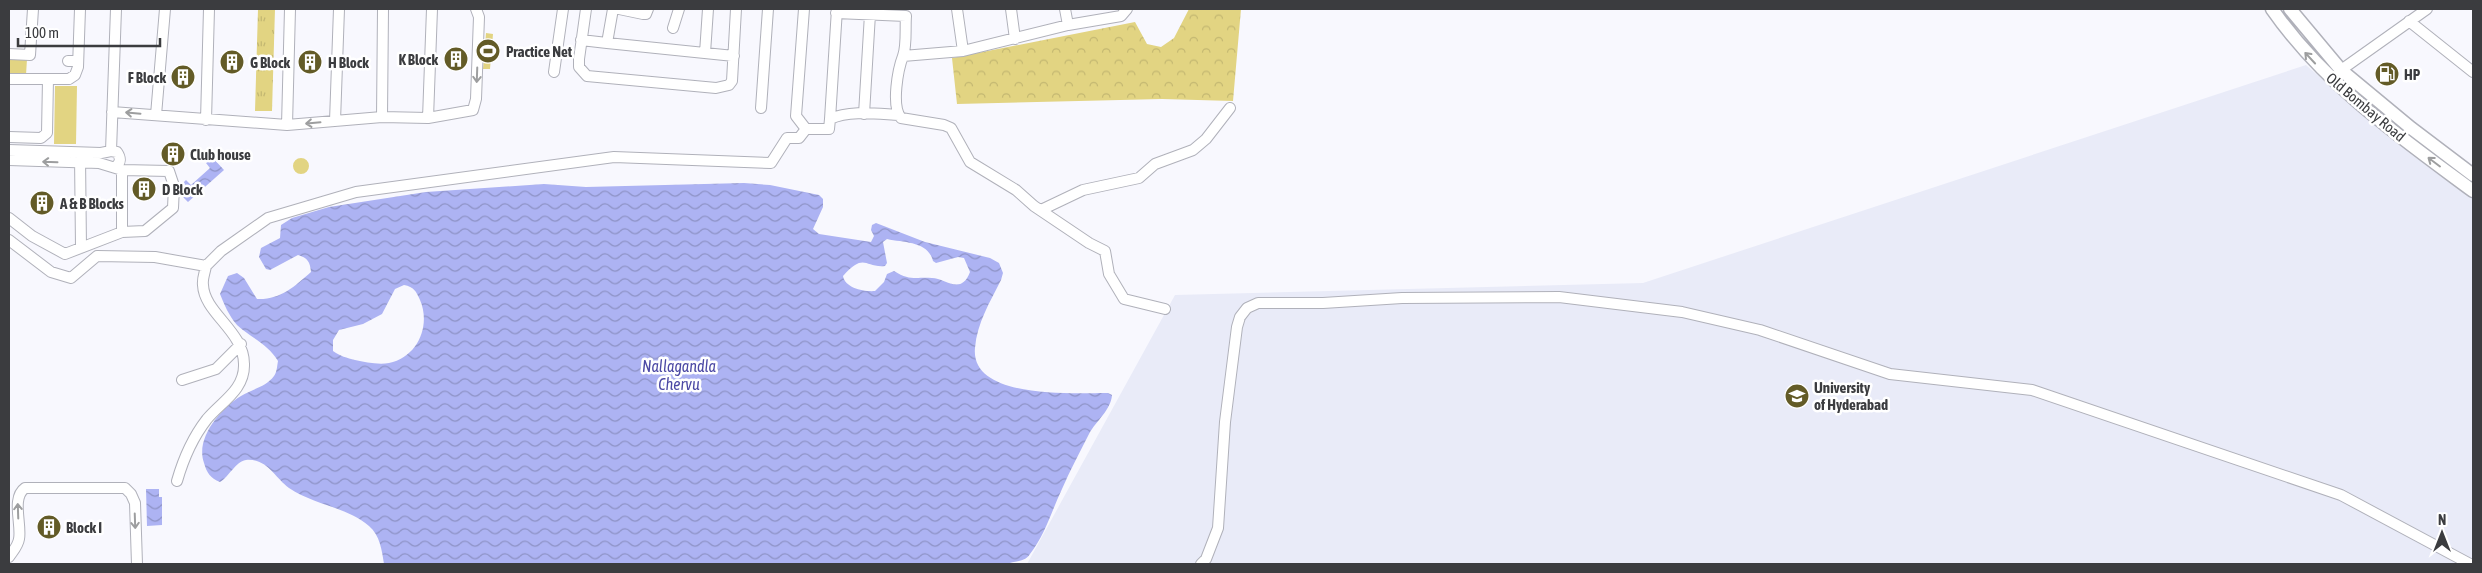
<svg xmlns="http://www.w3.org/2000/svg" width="2482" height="573" font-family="'Asap Condensed',sans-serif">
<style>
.built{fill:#e9ebf8}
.grass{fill:url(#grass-tufts)}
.park{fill:url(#park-crowns)}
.pitch{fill:#e2d482}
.water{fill:url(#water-waves);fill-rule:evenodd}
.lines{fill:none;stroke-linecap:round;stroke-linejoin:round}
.minor-casing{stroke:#b0b1ba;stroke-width:12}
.major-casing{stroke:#b0b1ba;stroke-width:15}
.minor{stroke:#fff;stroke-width:10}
.major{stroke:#fff;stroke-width:12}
.oneway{stroke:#9d9e9f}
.labels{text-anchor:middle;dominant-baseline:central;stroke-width:5;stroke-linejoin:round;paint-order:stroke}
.poi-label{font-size:15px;font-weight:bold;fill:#3b3c3f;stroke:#fff;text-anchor:start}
.street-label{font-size:15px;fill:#3b3c3f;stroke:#fff}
.water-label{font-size:16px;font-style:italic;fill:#4b48a4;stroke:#fff}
</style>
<defs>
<pattern id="grass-tufts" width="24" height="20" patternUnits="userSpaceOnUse" patternTransform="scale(1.25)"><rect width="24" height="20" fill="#e2d482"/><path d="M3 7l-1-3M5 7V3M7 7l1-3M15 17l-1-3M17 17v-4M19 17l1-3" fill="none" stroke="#c3b771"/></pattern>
<pattern id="park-crowns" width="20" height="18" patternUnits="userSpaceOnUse" patternTransform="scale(1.25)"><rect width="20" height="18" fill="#e2d482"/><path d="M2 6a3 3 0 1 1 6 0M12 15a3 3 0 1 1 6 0" fill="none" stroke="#c3b771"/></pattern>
<pattern id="water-waves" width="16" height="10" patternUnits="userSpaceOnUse" patternTransform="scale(1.25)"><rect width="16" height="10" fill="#adb3f3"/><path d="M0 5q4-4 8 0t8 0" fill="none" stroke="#8e93c6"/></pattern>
</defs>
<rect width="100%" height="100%" fill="#f8f8fe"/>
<path class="built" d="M2306 65 2381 130 2473 199V564H1027L1175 295 1643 283Z"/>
<path class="grass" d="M258 9H275L272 111H255Z"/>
<path class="park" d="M1189 9H1241L1233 101 1162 99 957 104 952 58 1135 22 1147 44 1161 47 1174 38Z"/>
<path class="pitch" d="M486 33 493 34 490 69H483Z
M9 59H27L26 75 9 74Z
M55 86H77L76 144H54Z
M293 166a8 8 0 1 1 16 0a8 8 0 1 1-16 0Z"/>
<path class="water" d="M212 157 224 170 188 202 183 197 189 191 182 184 186 180 191 185 210 168 206 163Z
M744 183 770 185 819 195 823 199V207L813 229 819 234 871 242 874 236 871 230 872 225 876 223 925 242 990 258 999 263 1003 273 1001 280C990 302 977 323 975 348 970 400 1075 393 1108 393L1112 395C1111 410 1096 421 1089 434 1080 452 1070 470 1062 489 1052 510 1045 535 1030 554 1024 563 1015 560 1007 564H384C382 551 380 535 369 526 347 507 314 505 289 488 275 478 267 458 246 460 235 462 229 477 220 482 210 478 207 473 204 463 195 438 221 408 241 396 252 389 266 387 274 376 277 372 277 366 278 361 268 344 251 338 237 325 229 316 224 304 220 294L228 276 237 273 244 278 257 299C280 300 294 287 311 272 310 262 308 258 298 255L270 270 266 269 259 257 261 248 280 238 281 225 292 218 329 207 426 192 544 184 586 187ZM887 239C905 243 928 241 933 261L936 263 958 257 964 258 970 272C961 296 945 278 932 278 915 277 910 281 894 271L887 274 884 282 875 291C864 292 845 288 843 276 865 252 864 268 885 266L887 263 883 242ZM404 285C414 287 416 291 420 300 431 325 418 357 389 363 378 365 365 362 355 360 347 358 340 356 333 351V340L339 330 363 324 382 314 395 289Z
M146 489H159V497H162V525L147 526Z"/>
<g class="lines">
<defs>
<path id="minor" d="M586 9 579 59V67L587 76 716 88 729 85 732 81 736 9
M613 9 607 43 734 56
M619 9 643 14H646L648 9
M804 9 796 116 806 129H829L830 119C850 110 878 114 899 115
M957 9 963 51
M1011 9 1015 39
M1065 9 1068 25
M836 13 906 16C905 28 907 45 903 56 898 69 891 106 901 118L944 125 951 128 970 162 1016 190 1034 206 1089 243 1105 251 1109 274 1124 299 1165 309
M2409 21 2473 72
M673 28 679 9
M581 40 607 43
M705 53 708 9
M9 54 30 55 33 9
M903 56 963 51 1068 25 1121 16 1127 9
M68 61H78
M2341 70 2427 9
M554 72 563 9
M9 79H69L75 75 78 67 80 9
M761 108 768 9
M112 112 287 125 382 117 428 118 473 110 476 99 479 17 476 9
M864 114 870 14
M156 115 165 9
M382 117 383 9
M428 118 432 9
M830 119 837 9
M206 120 209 9
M335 121 339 9
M287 125 290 9
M9 137 41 138 47 133 48 79
M9 150 101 153 111 151
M111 151 116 9
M111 151 117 152C121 158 121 163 115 167
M80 156 81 248
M9 160 99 163 122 170 169 171 174 186 173 208 145 231 122 232 65 254 32 236 9 218
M1041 210 1083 190 1139 178 1155 164 1193 150 1206 139 1230 108
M122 232V170
M9 240 51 272 71 278 97 256 155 257 206 266 221 251 268 218 356 192 614 157 771 163 787 138H799L806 129
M182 380 216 369 241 344
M177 481C183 460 193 437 207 419 221 402 245 390 244 364 244 331 204 313 203 285 202 279 205 272 206 266
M9 557C13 551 18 546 19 539 22 525 11 498 25 488H125L131 494 135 503 137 564
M1201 564 1206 559 1218 528 1225 422 1237 327 1240 317 1247 308 1258 303H1323L1402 298 1559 297 1682 312 1760 330 1890 374 2032 390 2341 495 2470 564"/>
<path id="major" d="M2272 9C2325 85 2400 137 2473 191
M2290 9 2341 70 2411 128 2473 175"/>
</defs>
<use href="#minor" class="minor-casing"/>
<use href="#major" class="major-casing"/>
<use href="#minor" class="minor"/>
<use href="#major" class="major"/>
</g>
<defs><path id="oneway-shaft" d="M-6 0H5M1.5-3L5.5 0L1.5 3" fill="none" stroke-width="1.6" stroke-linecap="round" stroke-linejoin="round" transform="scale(1.25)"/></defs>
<g class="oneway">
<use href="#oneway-shaft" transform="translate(2310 58) rotate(-133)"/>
<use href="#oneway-shaft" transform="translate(477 75) rotate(92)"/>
<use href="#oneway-shaft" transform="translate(133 113) rotate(-175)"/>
<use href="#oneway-shaft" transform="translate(313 123) rotate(175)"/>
<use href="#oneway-shaft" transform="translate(50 162) rotate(-178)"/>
<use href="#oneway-shaft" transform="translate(2434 162) rotate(-143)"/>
<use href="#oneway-shaft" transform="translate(18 511) rotate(-92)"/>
<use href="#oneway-shaft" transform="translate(135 521) rotate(88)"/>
</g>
<defs>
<symbol id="stadium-disc" viewBox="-11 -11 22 22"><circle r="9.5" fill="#635b27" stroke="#fff"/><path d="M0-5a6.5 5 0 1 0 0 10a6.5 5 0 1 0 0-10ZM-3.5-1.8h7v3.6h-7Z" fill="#fff"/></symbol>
<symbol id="building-disc" viewBox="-11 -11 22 22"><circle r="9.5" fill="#635b27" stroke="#fff"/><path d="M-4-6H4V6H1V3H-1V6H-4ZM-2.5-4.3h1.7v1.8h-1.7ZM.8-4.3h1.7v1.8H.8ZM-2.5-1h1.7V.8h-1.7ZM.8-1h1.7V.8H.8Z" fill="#fff"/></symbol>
<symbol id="fuel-disc" viewBox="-11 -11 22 22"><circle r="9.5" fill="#635b27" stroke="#fff"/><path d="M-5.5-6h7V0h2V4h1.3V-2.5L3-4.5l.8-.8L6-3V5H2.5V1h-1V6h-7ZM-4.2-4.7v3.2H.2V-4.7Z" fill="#fff"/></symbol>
<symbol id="university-disc" viewBox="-11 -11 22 22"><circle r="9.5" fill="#635b27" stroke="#fff"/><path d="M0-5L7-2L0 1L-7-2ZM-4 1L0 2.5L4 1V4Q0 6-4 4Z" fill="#fff"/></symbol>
</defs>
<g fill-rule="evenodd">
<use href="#stadium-disc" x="474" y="37" width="28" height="28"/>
<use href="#building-disc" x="442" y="45" width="28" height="28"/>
<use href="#building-disc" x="218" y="48" width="28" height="28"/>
<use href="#building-disc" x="296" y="48" width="28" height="28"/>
<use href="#fuel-disc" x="2373" y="60" width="28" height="28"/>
<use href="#building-disc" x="169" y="63" width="28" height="28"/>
<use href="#building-disc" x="159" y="140" width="28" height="28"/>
<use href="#building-disc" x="130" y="175" width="28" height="28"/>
<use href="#building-disc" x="28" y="189" width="28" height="28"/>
<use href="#university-disc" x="1783" y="382" width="28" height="28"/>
<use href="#building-disc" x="35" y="513" width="28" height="28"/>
</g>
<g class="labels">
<g class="poi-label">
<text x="506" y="51">Practice Net</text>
<text x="438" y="59" text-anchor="end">K Block</text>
<text x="250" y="62">G Block</text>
<text x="328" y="62">H Block</text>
<text x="2404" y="74">HP</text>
<text x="166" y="77" text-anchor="end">F Block</text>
<text x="190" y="154">Club house</text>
<text x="162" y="189">D Block</text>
<text x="60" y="203">A &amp; B Blocks</text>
<text x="1814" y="387">University<tspan x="1814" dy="17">of Hyderabad</tspan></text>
<text x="66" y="527">Block I</text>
</g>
<g class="street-label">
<text transform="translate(2366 107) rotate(40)">Old Bombay Road</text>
</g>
<g class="water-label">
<text x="679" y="366">Nallagandla<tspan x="679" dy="18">Chervu</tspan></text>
</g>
</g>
<rect width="2482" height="573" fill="none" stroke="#3b3c3f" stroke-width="20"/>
<g transform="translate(2442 533)" stroke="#ffffff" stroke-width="4" paint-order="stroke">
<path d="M0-4L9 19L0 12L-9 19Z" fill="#3b3c3f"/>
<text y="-8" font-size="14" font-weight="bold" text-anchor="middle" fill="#3b3c3f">N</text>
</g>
<path d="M18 38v8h142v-8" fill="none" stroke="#3b3c3f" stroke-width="2.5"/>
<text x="25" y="38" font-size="15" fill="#3b3c3f" stroke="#ffffff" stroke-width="4" paint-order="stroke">100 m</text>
</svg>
